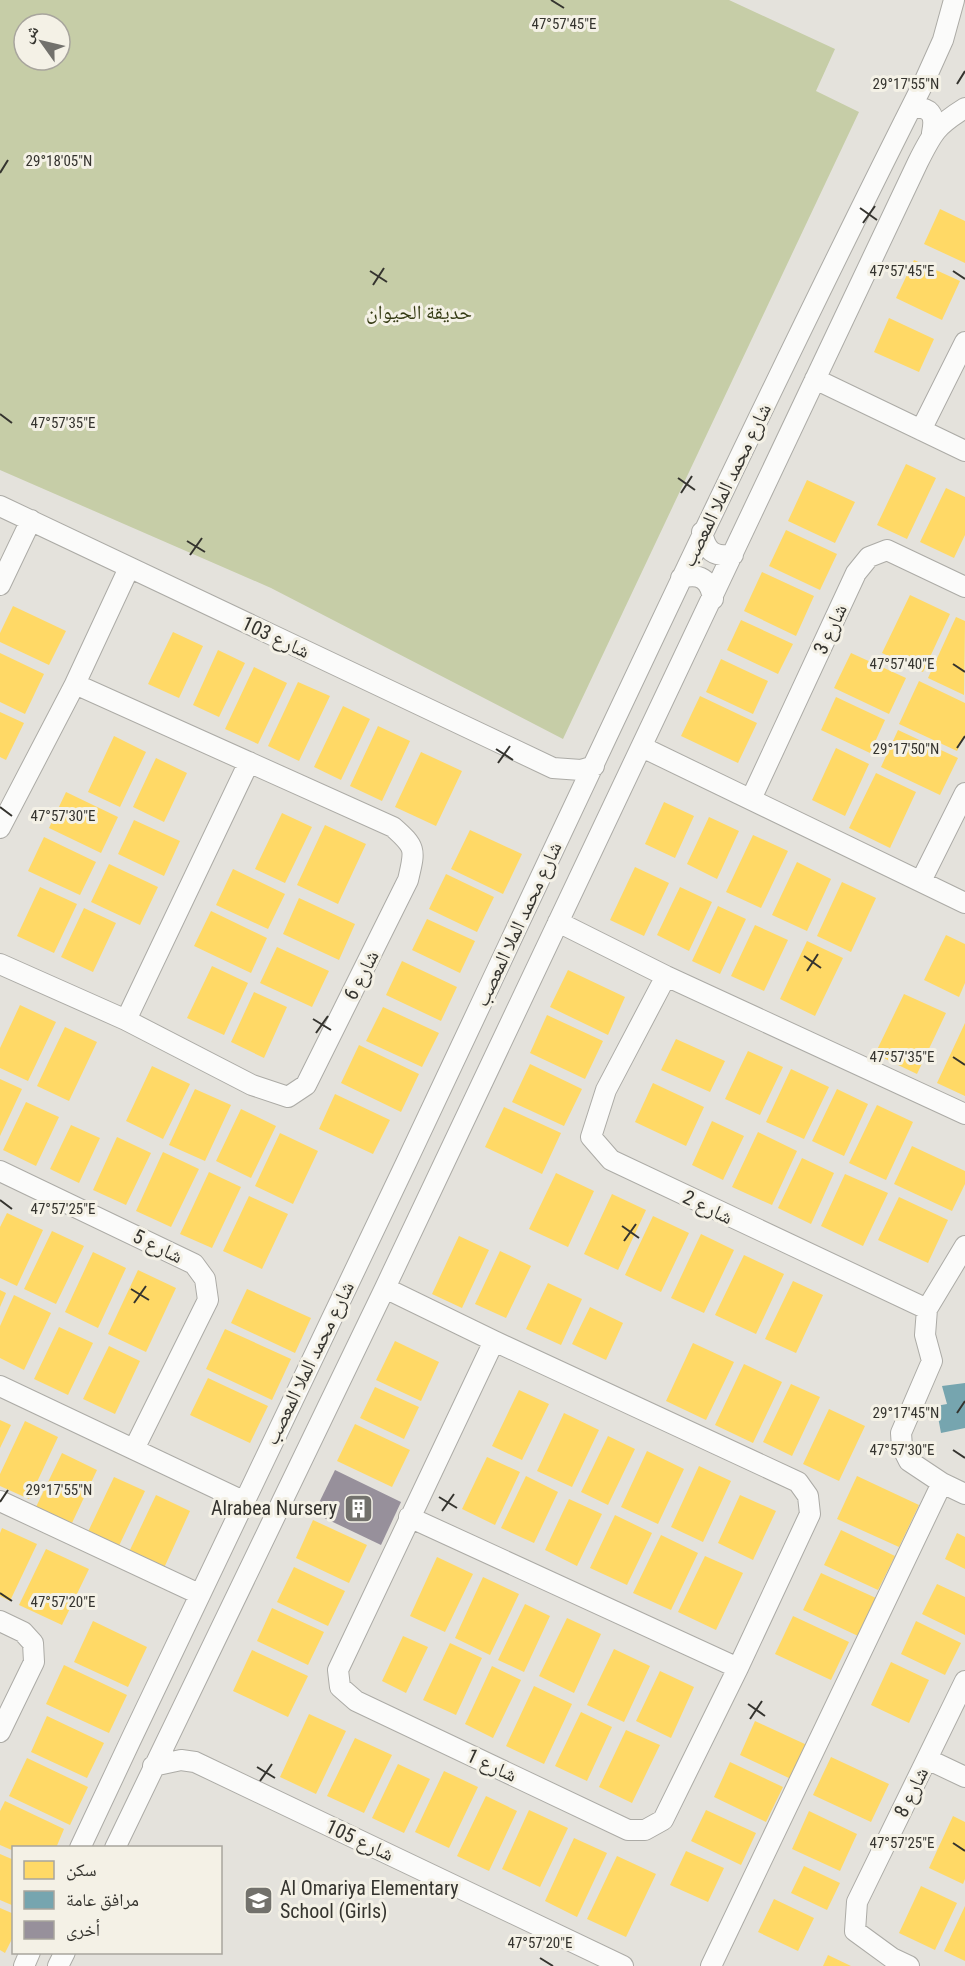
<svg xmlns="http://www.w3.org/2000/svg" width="965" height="1966" font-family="'Roboto Condensed','Noto Naskh Arabic',sans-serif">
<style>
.green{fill:#c6cda7;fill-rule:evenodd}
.homes{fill:#ffd966}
.public{fill:#76a5af}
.building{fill:#97909b}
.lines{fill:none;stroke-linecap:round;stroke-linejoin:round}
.minor-casing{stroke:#acaba6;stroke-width:22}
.minor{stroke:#fbfbfa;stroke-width:20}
.ticks{fill:none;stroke:#35342f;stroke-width:2}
.labels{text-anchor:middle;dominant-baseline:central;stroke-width:6;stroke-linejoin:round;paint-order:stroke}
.park-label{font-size:20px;fill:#353b14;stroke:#f4f1e6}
.street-label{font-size:20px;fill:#35342f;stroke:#f4f1e6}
.poi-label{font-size:20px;fill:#35342f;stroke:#f4f1e6;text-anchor:end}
.ticks-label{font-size:15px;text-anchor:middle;fill:#35342f;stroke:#f4f1e6;stroke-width:6;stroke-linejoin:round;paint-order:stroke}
</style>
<rect width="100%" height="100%" fill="#e4e2dc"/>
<path class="green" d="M0 0H729L835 49 816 91 859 112 563 739 271 588 0 470ZM24 24H60V60H24Z"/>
<path class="homes" d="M940 209 965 221V263L924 244Z
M914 260 960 281 942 320 896 298Z
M889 318 934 339 919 372 874 352Z
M906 464 936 478 907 539 877 525Z
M807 480 855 502 835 543 788 521Z
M946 488 965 497V535L954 558 920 542Z
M786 530 837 554 820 590 769 566Z
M762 572 814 596 796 636 744 611Z
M910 595 950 614 923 672 882 653Z
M13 606 66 631 49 665 0 642V633Z
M956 617 965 621 964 695 928 678Z
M741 620 793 644 778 674 727 650Z
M173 632 203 646 179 698 148 684Z
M218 650 245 663 219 717 193 705Z
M0 653 44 674 25 714 0 702Z
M851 653 906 678 889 714 834 688Z
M721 659 768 681 753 714 706 692Z
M254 667 287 683 258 744 225 729Z
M919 681 965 703V735L957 751 899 724Z
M298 682 330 696 299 761 268 746Z
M700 696 757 723 738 763 681 736Z
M836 697 885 720 870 753 821 730Z
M343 706 370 719 341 780 314 767Z
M0 712 24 723 6 760 0 757Z
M378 726 410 741 382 801 350 786Z
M898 730 958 758 940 795 881 767Z
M114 736 146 752 120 807 88 792Z
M836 748 869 764 845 816 812 800Z
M421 752 462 771 436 826 395 807Z
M156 758 187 773 164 822 133 807Z
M876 773 916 792 890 848 849 828Z
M66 792 118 817 101 853 49 828Z
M664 802 694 816 675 858 645 844Z
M282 813 312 827 285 883 255 869Z
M709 817 739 831 717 879 687 864Z
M134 820 180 841 164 876 118 854Z
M325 825 366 844 338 904 297 885Z
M470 830 522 854 503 894 451 869Z
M753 835 788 851 761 908 726 892Z
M44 837 96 862 80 895 28 871Z
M797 862 831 879 807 931 772 915Z
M109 864 158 887 140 925 91 902Z
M635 867 669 883 644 936 610 920Z
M233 869 285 894 268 929 216 905Z
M446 874 494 897 477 932 429 909Z
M842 882 876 898 851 952 817 936Z
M40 887 77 904 54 953 17 936Z
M680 887 712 902 689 951 657 935Z
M299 898 355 924 339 960 283 934Z
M718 906 746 919 720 974 692 961Z
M84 908 116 923 93 972 61 957Z
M211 911 267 938 251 973 194 946Z
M427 919 475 941 460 973 412 950Z
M755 925 788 940 764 991 731 976Z
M946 935 965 944V983L959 997 924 980Z
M807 941 843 958 815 1016 780 999Z
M277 947 329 971 312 1007 260 983Z
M402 961 457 987 441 1021 386 995Z
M212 966 248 983 224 1035 187 1018Z
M568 970 625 997 608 1035 550 1007Z
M254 992 287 1007 264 1058 231 1042Z
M904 994 946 1013 917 1074 875 1054Z
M20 1005 56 1022 28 1081 0 1068V1048Z
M383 1007 439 1033 422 1067 366 1041Z
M547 1015 603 1041 585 1079 530 1053Z
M965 1023V1096L937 1083Z
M65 1027 97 1042 69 1101 37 1086Z
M676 1039 725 1061 710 1092 661 1070Z
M359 1045 419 1074 401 1112 341 1083Z
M748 1051 783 1067 760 1115 725 1099Z
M530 1064 582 1089 564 1126 512 1102Z
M152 1066 190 1084 163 1139 126 1121Z
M791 1069 829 1087 804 1139 766 1122Z
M0 1079 22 1089 0 1136Z
M653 1083 704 1107 686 1146 635 1122Z
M195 1089 231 1105 205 1161 169 1145Z
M837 1089 868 1104 844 1156 812 1141Z
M335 1094 390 1120 373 1154 319 1129Z
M26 1102 59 1117 36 1166 3 1150Z
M877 1105 913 1122 886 1180 849 1163Z
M504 1107 561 1133 542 1174 485 1147Z
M241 1109 276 1126 251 1178 216 1161Z
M712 1121 744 1136 723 1180 692 1165Z
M71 1125 100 1138 79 1183 50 1169Z
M758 1132 797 1151 772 1205 732 1187Z
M280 1133 318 1151 293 1204 255 1186Z
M117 1137 151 1153 126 1205 93 1190Z
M912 1146 965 1171V1184L952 1211 894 1184Z
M163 1152 199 1169 171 1227 136 1211Z
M802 1158 834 1173 811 1224 778 1208Z
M209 1172 241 1187 212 1248 180 1234Z
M556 1173 594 1191 568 1247 529 1229Z
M845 1174 888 1193 863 1246 821 1226Z
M612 1194 646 1210 618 1270 584 1254Z
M249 1196 288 1214 262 1269 223 1251Z
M899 1197 948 1220 928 1263 878 1240Z
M7 1213 43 1230 17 1286 0 1278V1227Z
M653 1216 689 1233 661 1292 625 1275Z
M52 1231 84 1246 56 1304 24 1289Z
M701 1234 734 1250 704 1313 671 1298Z
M459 1236 489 1250 462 1308 432 1294Z
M500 1251 531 1266 506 1318 475 1304Z
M93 1252 126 1268 98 1328 65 1312Z
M744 1255 784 1274 756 1334 715 1315Z
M138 1270 176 1288 146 1352 108 1334Z
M793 1281 823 1295 796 1353 765 1339Z
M548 1283 582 1299 561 1345 526 1329Z
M247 1289 311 1318 295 1353 231 1323Z
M0 1290 6 1293 0 1307Z
M14 1295 51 1313 24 1370 0 1358V1326Z
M590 1307 623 1323 606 1360 572 1344Z
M59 1327 93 1343 68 1395 34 1379Z
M225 1329 291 1359 272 1400 206 1369Z
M395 1341 439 1362 421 1401 376 1380Z
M693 1343 734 1362 706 1420 666 1401Z
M109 1346 140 1361 115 1414 83 1399Z
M744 1364 782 1382 753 1443 715 1425Z
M208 1378 268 1406 250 1443 190 1415Z
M791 1384 820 1397 792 1456 763 1442Z
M375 1387 419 1407 404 1439 360 1418Z
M519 1390 549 1404 522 1460 492 1446Z
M829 1409 865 1426 839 1481 803 1464Z
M564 1413 599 1430 572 1487 537 1471Z
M0 1420 11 1425 0 1448Z
M25 1421 58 1437 29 1499 0 1486V1474Z
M355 1424 410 1450 392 1487 337 1461Z
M608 1436 635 1449 608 1505 581 1492Z
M647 1451 684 1469 658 1524 621 1507Z
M62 1453 97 1470 72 1523 36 1507Z
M487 1457 520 1472 495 1525 462 1509Z
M699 1466 731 1481 703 1542 671 1527Z
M526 1476 558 1492 534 1543 501 1528Z
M857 1476 919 1505 899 1547 837 1519Z
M114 1477 145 1491 117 1550 86 1536Z
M156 1495 190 1511 164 1568 129 1552Z
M740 1495 776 1511 753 1560 718 1543Z
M569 1499 602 1514 577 1566 545 1550Z
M615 1515 652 1533 627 1585 590 1568Z
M313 1520 367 1545 349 1583 296 1558Z
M2 1528 37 1544 10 1601 0 1596V1533Z
M841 1530 895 1556 878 1590 824 1565Z
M957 1533 965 1537V1569L945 1559Z
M661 1535 698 1553 671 1610 633 1593Z
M46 1549 89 1569 62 1625 19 1605Z
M705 1556 743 1573 716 1630 678 1612Z
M437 1557 473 1574 445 1632 410 1616Z
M294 1567 345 1591 328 1626 277 1602Z
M821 1573 876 1598 858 1636 803 1610Z
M483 1577 519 1594 490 1655 455 1638Z
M937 1584 965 1597V1635L922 1614Z
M525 1604 550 1616 524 1672 498 1660Z
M272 1608 324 1632 308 1665 257 1641Z
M793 1616 849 1642 831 1680 775 1654Z
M567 1618 601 1634 574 1693 539 1676Z
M93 1621 147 1647 128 1687 74 1662Z
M916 1621 961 1643 945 1675 901 1654Z
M403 1636 428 1647 406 1693 382 1681Z
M450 1643 482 1658 456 1715 423 1700Z
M614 1649 650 1666 624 1722 587 1705Z
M252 1650 308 1676 288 1717 233 1691Z
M891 1662 929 1680 909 1723 871 1705Z
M64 1665 127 1695 109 1733 46 1704Z
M492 1666 521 1680 493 1738 465 1724Z
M660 1671 694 1687 671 1738 636 1721Z
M534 1686 572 1704 544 1764 506 1746Z
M581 1712 612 1727 587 1781 555 1766Z
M309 1714 346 1731 316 1794 280 1777Z
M47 1716 104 1743 87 1778 31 1752Z
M755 1721 807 1745 791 1779 740 1755Z
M626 1730 660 1745 632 1803 599 1787Z
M355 1738 392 1755 364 1813 327 1796Z
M831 1757 889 1784 871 1822 813 1795Z
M27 1758 88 1787 70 1825 9 1796Z
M730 1762 783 1787 766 1822 714 1797Z
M398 1764 430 1779 404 1833 372 1818Z
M444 1771 478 1787 449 1848 415 1832Z
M486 1796 517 1811 489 1871 457 1856Z
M5 1801 64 1829 56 1848H14V1851L0 1845V1811Z
M529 1810 568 1828 540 1887 502 1869Z
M706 1810 756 1833 741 1865 691 1841Z
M809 1811 857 1834 840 1871 792 1849Z
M953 1816 965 1822V1879L963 1884 929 1868Z
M574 1838 607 1853 577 1917 545 1901Z
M686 1851 724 1868 708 1902 670 1885Z
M0 1854 14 1860V1906L0 1900Z
M617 1856 656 1874 626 1937 587 1919Z
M804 1866 840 1883 827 1910 791 1893Z
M921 1886 957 1903 935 1950 899 1933Z
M774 1899 814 1918 798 1951 758 1932Z
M965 1906V1961L944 1951Z
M0 1908 14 1914V1935L5 1953 0 1950Z
M828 1955 851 1966H823Z"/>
<path class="public" d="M965 1383V1428L941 1433 936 1406 947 1404 942 1386Z"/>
<path class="building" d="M335 1470 401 1502 381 1545 314 1513Z"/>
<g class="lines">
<defs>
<path id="minor" d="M911 108C930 106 936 114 932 133
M815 379 965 451
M921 430 965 342
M0 506 553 768 581 770 594 766
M702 532C706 551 713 557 733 555
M681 578C700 573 710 579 713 599
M0 585 31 520
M642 747 965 903
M751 799 856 573 869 557 887 550 965 587
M0 828 75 684 129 568
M921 881 965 793
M558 922 666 976 965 1114
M0 964 126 1020 252 1085 288 1097 306 1085 408 880C415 850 417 848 393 827L75 684
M666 976 606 1090 591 1137 611 1160 927 1309
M126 1020 249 762
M0 1171 194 1264 205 1279 208 1300 134 1449
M965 1246 927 1309 925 1335 932 1361 901 1433 902 1447 909 1461 942 1483 965 1494
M385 1288 494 1341 798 1482 808 1496 810 1514 738 1668 663 1820 645 1830H628L356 1701 340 1687 338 1670 494 1341
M0 1386 243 1501
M0 1501 199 1594
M409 1517 738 1668
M0 1621 23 1632 33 1643 34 1662 0 1732
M927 1759 965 1777
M153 1766 181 1760 195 1762 623 1966
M80 1848C187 1619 298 1392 406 1163 577 801 745 437 925 80L943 40 954 0
M115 1848 385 1288 918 162C933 132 936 126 965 108
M24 1966 30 1952
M58 1966 65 1952
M711 1966 942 1483
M909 1966 892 1958 855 1931 857 1902 965 1681"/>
</defs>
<use href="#minor" class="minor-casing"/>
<use href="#minor" class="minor"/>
</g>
<path class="ticks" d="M551 0 564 8M957 84 965 71M0 173 8 160M860 208 877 220M863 223 875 206M370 271 387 282M953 271 965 279M373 285 384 268M0 414 12 423M678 478 695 490M681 493 692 476M187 541 205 552M190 555 202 538M953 664 965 672M957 748 965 736M496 749 513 760M498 763 510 746M0 807 12 816M804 956 821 968M807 971 818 954M313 1019 331 1030M316 1033 328 1016M953 1057 965 1065M0 1200 12 1209M622 1226 639 1238M624 1241 636 1224M131 1289 149 1300M134 1303 146 1286M957 1413 965 1401M953 1450 965 1458M439 1497 457 1508M0 1502 8 1490M442 1511 454 1494M0 1593 12 1601M748 1704 765 1716M750 1719 762 1701M257 1767 275 1778M260 1781 272 1764M953 1843 965 1851M540 1958 553 1966"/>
<defs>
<symbol id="building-square" viewBox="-11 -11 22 22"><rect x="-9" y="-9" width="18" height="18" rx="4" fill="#72716c" stroke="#f4f1e6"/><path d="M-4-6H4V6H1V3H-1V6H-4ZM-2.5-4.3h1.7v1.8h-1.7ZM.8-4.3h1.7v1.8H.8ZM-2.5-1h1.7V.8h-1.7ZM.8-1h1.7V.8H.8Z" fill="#fff"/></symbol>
<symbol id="school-square" viewBox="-11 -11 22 22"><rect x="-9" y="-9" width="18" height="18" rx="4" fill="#72716c" stroke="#f4f1e6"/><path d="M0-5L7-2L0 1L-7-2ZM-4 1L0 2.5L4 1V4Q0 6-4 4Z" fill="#fff"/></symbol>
</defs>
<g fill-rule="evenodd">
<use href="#building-square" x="342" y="1492" width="33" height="33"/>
<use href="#school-square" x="242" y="1884" width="33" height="33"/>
</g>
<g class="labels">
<g class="park-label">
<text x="419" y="312">حديقة الحيوان</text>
</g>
<g class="street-label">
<text transform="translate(726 485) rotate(-64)">شارع محمد الملا المعصب</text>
<text transform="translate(830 629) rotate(-65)">شارع 3</text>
<text transform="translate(276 637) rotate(25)">شارع 103</text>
<text transform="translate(518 924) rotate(-65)">شارع محمد الملا المعصب</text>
<text transform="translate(361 975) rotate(-63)">شارع 6</text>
<text transform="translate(708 1207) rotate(26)">شارع 2</text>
<text transform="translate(158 1246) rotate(26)">شارع 5</text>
<text transform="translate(309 1363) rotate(-64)">شارع محمد الملا المعصب</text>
<text transform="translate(492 1765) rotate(25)">شارع 1</text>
<text transform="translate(911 1792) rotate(-64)">شارع 8</text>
<text transform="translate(360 1840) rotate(25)">شارع 105</text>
</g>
<g class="poi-label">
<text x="337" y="1508">Alrabea Nursery</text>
<text x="280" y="1888" text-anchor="start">Al Omariya Elementary<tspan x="280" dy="23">School (Girls)</tspan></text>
</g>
</g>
<g class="ticks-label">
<text x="564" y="29">47°57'45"E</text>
<text x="906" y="89">29°17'55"N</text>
<text x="59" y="166">29°18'05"N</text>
<text x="902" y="276">47°57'45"E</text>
<text x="63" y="428">47°57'35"E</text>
<text x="902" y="669">47°57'40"E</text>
<text x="906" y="754">29°17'50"N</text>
<text x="63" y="821">47°57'30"E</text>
<text x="902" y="1062">47°57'35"E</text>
<text x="63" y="1214">47°57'25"E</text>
<text x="906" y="1418">29°17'45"N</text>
<text x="902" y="1455">47°57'30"E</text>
<text x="59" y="1495">29°17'55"N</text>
<text x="63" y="1607">47°57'20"E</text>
<text x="902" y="1848">47°57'25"E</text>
<text x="540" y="1948">47°57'20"E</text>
</g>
<rect x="12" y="1846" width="210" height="108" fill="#f4f1e6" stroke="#a8a59d" stroke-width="1.5"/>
<rect x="24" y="1861" width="30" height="18" fill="#ffd966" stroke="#a8a59d" stroke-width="1.5"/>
<text x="66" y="1876" font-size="18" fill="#35342f">سكن</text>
<rect x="24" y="1891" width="30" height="18" fill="#76a5af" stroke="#a8a59d" stroke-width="1.5"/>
<text x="66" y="1906" font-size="18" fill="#35342f">مرافق عامة</text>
<rect x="24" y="1921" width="30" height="18" fill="#97909b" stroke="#a8a59d" stroke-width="1.5"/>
<text x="66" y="1936" font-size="18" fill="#35342f">أخرى</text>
<g transform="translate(42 42) rotate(304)"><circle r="28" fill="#f4f1e6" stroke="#a8a59d" stroke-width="1.5"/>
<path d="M0-4.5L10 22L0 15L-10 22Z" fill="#72716c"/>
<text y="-9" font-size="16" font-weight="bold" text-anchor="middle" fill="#35342f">ش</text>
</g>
</svg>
